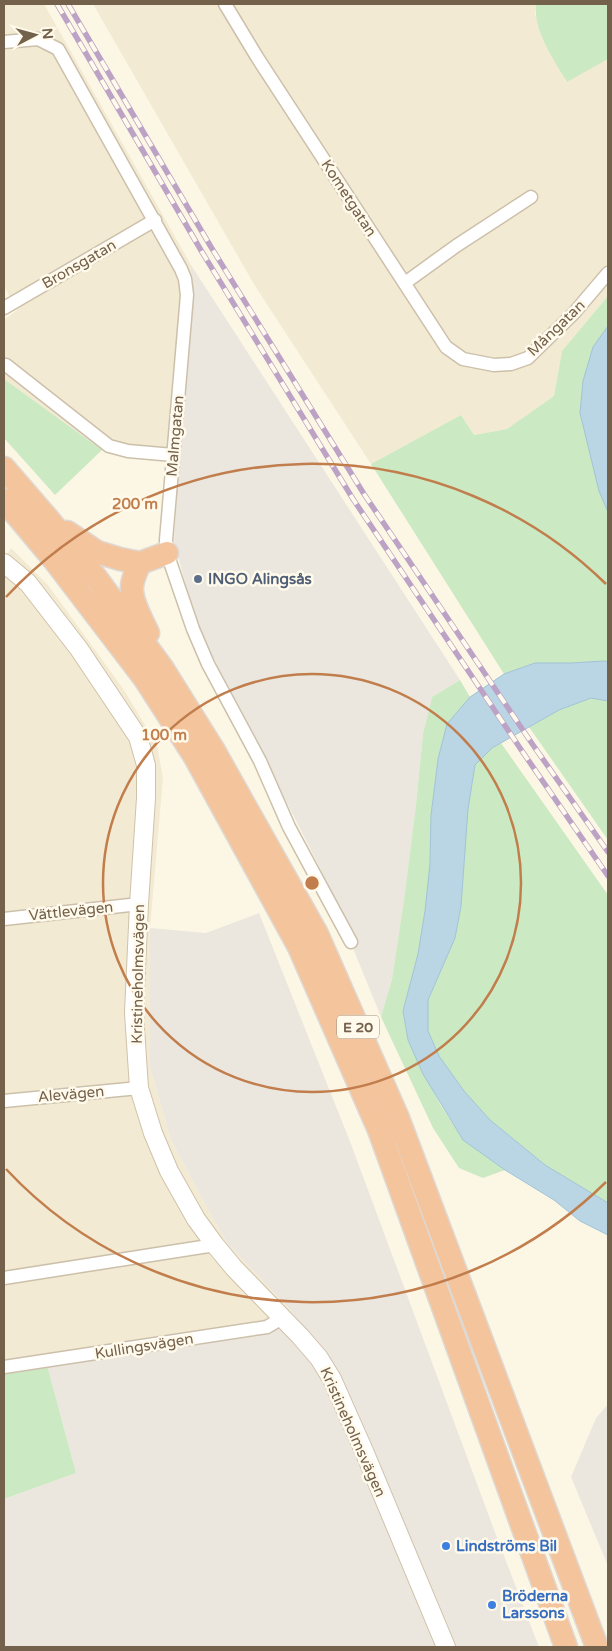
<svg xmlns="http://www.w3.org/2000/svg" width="612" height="1651" font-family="'Varela Round',sans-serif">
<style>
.residential{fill:#f3ead3}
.industrial{fill:#ebe7df}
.green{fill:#cbe9c3}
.water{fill:#bad6e5;stroke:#a0c3d6}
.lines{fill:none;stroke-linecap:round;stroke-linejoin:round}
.street-casing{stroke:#cdc0ab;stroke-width:15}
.secondary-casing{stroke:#d0c2a9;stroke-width:20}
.highway-casing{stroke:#ded9d4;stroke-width:25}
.street{stroke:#fff;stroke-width:12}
.secondary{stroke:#fff;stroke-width:18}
.highway{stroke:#f4c49d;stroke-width:22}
.rail-casing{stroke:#bca3c5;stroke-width:5.5}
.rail{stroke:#fffaeb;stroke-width:4;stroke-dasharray:11;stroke-linecap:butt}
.ring{fill:none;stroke:#c17e4c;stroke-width:2.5}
.service-dot{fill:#5c6f8a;stroke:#fffaeb;stroke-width:2}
.shop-dot{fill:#3f7fe0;stroke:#fffaeb;stroke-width:2}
.labels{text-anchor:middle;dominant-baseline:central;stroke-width:5;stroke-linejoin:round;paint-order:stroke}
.shield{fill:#fffaeb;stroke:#9e8f7b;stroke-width:1}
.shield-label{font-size:14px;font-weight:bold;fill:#74614b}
.street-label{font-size:15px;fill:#74614b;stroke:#fffaeb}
.service-label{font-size:15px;font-weight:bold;fill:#4e5e75;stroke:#fffaeb;text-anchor:start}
.shop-label{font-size:15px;font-weight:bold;fill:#366cbe;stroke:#fffaeb;text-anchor:start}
.centre{fill:#c17e4c;stroke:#fffaeb;stroke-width:2.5}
.ring-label{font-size:15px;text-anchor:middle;font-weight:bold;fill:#c17e4c;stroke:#fffaeb;stroke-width:5;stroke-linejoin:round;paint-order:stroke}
</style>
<rect width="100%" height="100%" fill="#fcf7e5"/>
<path class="residential" d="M4 4H44L191 265 180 460 164 461 132 458 102 450 4 379V320L17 310 4 286Z
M93 4H536L535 14 566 82 608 59V296L562 351 554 396 507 429 474 435 461 415 371 464 255 286Z
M11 548 48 585 124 690 157 745 163 778 150 928V1067L171 1140 205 1204 227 1243 294 1314 260 1330 4 1372V559Z"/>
<path class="industrial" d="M191 265 460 680 432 697 423 734 416 805 404 900 392 979 381 1017 321 870 195 622 174 540Z
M259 913 351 1144 496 1535 539 1647H4V1499L76 1473 47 1365 260 1330 294 1314 227 1243 205 1204 171 1140 150 1067V928L206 933Z
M608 1404V1566L571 1477 596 1418Z"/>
<path class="green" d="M536 4H608V59L567 82C554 60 533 30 536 4Z
M608 296V326L593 347 583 381 580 413 599 491 608 512V662L604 661 571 663H535L504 674 371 464 461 415 474 435 507 429 554 396 562 351Z
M4 379 102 450 55 495 4 438Z
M460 680 470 697 447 724 438 758 431 815 430 864 425 911 418 954 403 1011 408 1040 440 1104 463 1140 505 1170 483 1178 459 1168 433 1128 381 1017 392 979 404 900 416 805 423 734 432 697Z
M591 698 608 701V840L529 727 559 710Z
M501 743 608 895V1203L545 1165 490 1120 464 1091 439 1056 428 1031V1000L455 938 461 906 468 809 475 765 492 748Z
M47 1365 76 1473 4 1499V1372Z"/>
<path class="water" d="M608 326V512L599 491 580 413 583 381 593 347Z
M604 661 608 662V701L591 698 559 710 492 748 475 765 468 809 461 906 455 938 428 1000V1031L439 1056 464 1091 490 1120 545 1165 608 1203V1235L580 1221 554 1200 505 1170 463 1140 423 1074 408 1040 403 1011 418 954 425 911 430 864 431 815 438 759 447 724 470 697 504 674 535 663H571Z"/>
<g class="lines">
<defs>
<path id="street" d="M225 4 257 57 446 347 463 359 494 365 511 364 528 358 574 313 608 273
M4 42 38 39 58 49 181 269 185 279 187 295 166 540 167 553 193 629 208 664 260 761 289 827 351 942
M409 280 456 246 531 197
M4 308 155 220
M6 365 109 446 128 451 173 455
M4 919 139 904
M4 1101 139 1088
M4 1278 215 1245
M4 1367 267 1327 282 1318"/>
<path id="secondary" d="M4 563 28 583 79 649 138 737 146 765V798L139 904 134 1013 139 1088 153 1133 169 1171 196 1219 215 1245 234 1268 300 1336 319 1358 332 1379 364 1451 446 1647"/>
<path id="highway" d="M4 468 49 520 97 579 163 669 213 749 317 934 398 1118 597 1647
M4 500 55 561 145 679 195 757 299 947 379 1130 566 1647
M67 532 97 552 120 559 140 563 167 553
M140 563C136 572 131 581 132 591 133 605 142 620 148 633"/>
</defs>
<use href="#street" class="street-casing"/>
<use href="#secondary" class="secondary-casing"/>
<use href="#highway" class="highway-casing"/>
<use href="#street" class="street"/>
<use href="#secondary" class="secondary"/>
<use href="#highway" class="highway"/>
<defs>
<path id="rail" d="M57 4 202 252 353 499 522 751 608 876
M68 4 211 247 364 494 533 745 608 852"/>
</defs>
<use href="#rail" class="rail-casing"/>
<use href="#rail" class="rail"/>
</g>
<g class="ring">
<circle cx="312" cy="883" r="209"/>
<path d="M606 1182A419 419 0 0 1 6 1169M6 597A419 419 0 0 1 606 584"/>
</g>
<circle class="service-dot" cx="198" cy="579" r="5"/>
<g class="shop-dot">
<circle cx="446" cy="1546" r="5"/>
<circle cx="492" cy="1605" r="5"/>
</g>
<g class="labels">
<rect class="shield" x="337" y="1015.5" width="42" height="23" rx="4"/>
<g class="shield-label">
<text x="358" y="1027">E 20</text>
</g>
<g class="street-label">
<text transform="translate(349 198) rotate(57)">Kometgatan</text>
<text transform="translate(79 264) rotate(-30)">Bronsgatan</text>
<text transform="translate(556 328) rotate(-44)">Mångatan</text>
<text transform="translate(175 436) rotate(-85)">Malmgatan</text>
<text transform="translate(71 911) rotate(-6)">Vättlevägen</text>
<text transform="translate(138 974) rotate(-89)">Kristineholmsvägen</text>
<text transform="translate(71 1094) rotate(-5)">Alevägen</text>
<text transform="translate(144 1346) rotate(-9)">Kullingsvägen</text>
<text transform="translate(353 1432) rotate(66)">Kristineholmsvägen</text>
</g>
<g class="service-label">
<text x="208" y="579">INGO Alingsås</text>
</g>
<g class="shop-label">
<text x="456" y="1546">Lindströms Bil</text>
<text x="502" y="1596">Bröderna<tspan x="502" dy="17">Larssons</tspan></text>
</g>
</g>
<circle cx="312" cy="883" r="8" class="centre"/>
<g class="ring-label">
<text x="135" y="509">200 m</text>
<text x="164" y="740">100 m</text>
</g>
<rect width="612" height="1651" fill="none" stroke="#74614b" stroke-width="10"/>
<g transform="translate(35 35) rotate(84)" stroke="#fffaeb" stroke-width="4" paint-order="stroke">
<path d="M0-4L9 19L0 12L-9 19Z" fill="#74614b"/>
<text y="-8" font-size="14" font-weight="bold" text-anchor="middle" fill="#74614b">N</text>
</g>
</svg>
